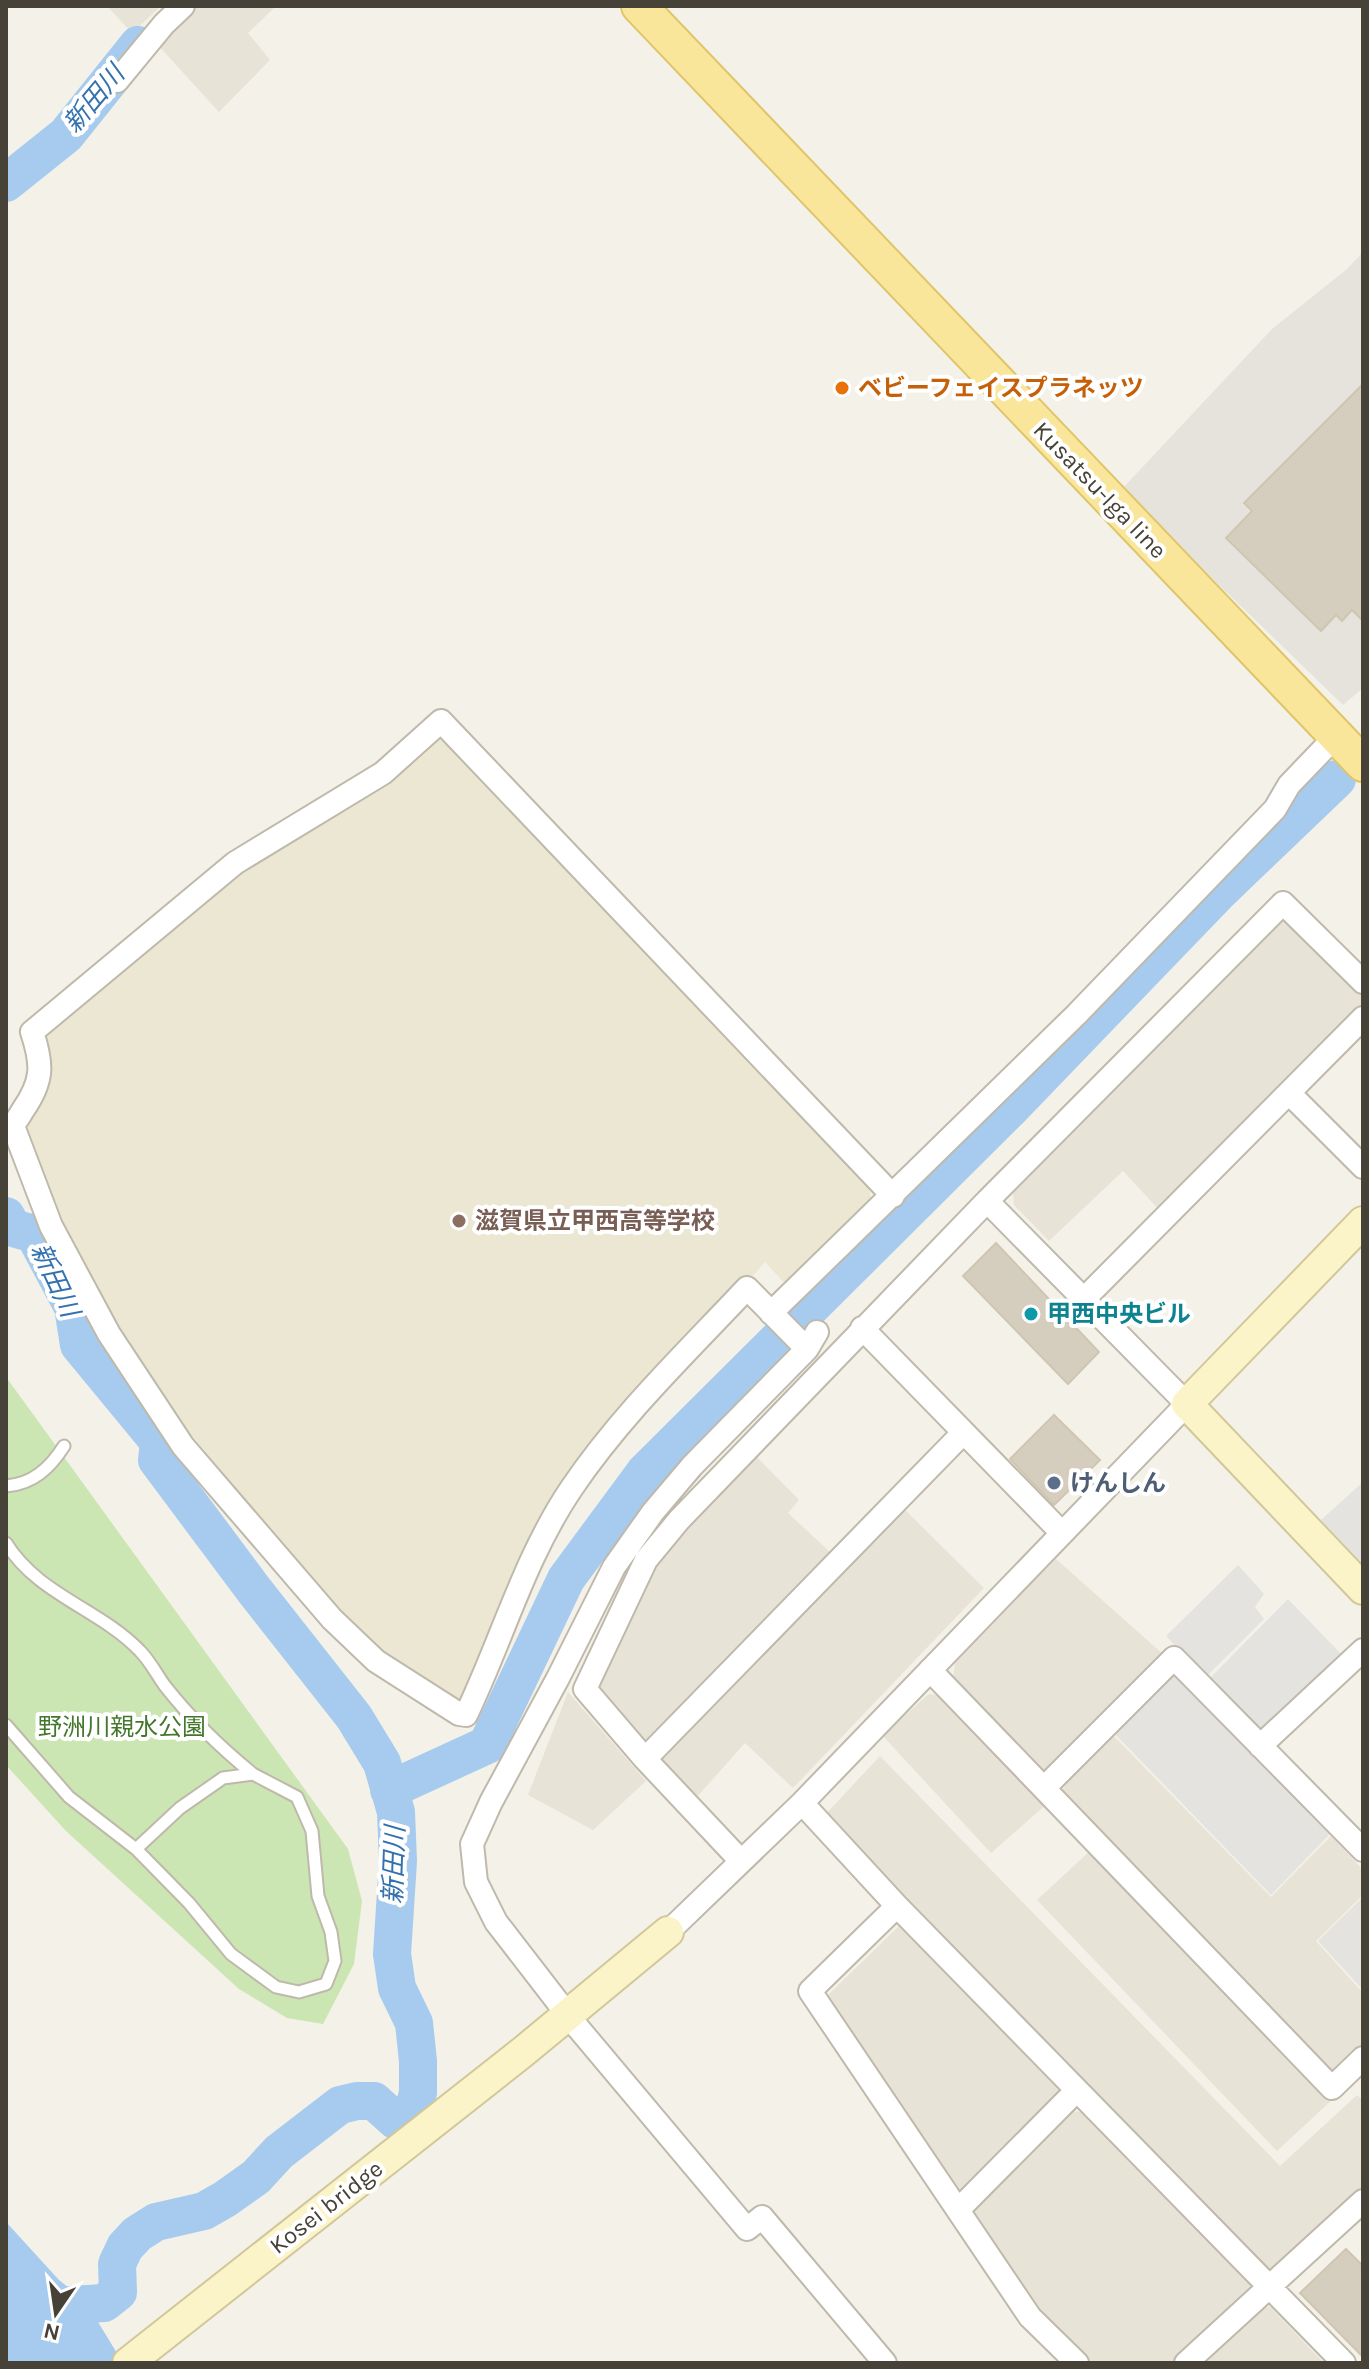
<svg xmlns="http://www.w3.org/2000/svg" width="1369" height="2369" font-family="Karla,'Noto Sans JP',sans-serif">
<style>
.residential{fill:#e7e3d7}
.industrial{fill:#e6e3dd}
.education{fill:#ece7d3}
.green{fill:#cbe6b3}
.parking{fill:#e5e3e0}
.water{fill:#a7cbee}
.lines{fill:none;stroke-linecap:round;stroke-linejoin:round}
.river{stroke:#a7cbee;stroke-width:38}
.building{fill:#d5cebe;stroke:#cfc6b2;stroke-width:2}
.lane-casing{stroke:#bfb9ab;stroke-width:15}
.street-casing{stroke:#bfb9ab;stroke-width:26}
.secondary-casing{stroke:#d2c799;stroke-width:34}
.primary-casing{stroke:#dfc56a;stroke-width:38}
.lane{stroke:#fff;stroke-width:11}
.street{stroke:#fff;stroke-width:22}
.secondary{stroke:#fcf4c9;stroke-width:30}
.primary{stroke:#fae69a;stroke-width:34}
.food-dot{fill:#e8710a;stroke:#fff;stroke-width:3}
.education-dot{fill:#8d6e63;stroke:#fff;stroke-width:3}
.culture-dot{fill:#0f9aa8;stroke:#fff;stroke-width:3}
.service-dot{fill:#5c6f8a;stroke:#fff;stroke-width:3}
.labels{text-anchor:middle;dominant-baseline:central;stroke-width:8;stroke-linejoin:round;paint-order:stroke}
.food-label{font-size:24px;font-weight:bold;fill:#c56008;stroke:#fff;text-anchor:start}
.street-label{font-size:24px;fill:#474237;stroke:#fff}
.education-label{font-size:24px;font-weight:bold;fill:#785e54;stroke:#fff;text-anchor:start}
.culture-label{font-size:24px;font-weight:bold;fill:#0d838f;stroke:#fff;text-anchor:start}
.service-label{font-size:24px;font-weight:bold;fill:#4e5e75;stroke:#fff;text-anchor:start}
.park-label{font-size:24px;fill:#43772c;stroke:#fff}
.water-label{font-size:26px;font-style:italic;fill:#3471af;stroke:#fff}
</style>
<rect width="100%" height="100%" fill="#f3f1e8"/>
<path class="residential" d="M107 6H161L132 33Z
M190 6H276L248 33 270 60 219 112 157 44Z
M1281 919H1289L1363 991V1010L1164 1215 1123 1171 1049 1241 1014 1205 1013 1191Z
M754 1454 799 1500 788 1513 831 1553 645 1745 596 1685 634 1598 695 1511Z
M903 1508 984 1588 793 1788 745 1743 696 1798 657 1759Z
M1056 1559 1164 1655 1054 1773 1040 1771 953 1679 955 1662Z
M568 1692 646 1781 593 1830 528 1795Z
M929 1694 939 1695 1048 1803 991 1853 882 1735Z
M1110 1732 1271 1897 1331 1836 1363 1870V1895L1316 1941 1363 1993V2045L1338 2070 1325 2069 1060 1796 1066 1783Z
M880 1756 1280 2166 1357 2095 1363 2100V2190L1275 2275 1263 2272 824 1816Z
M1092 1849 1335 2097 1277 2151 1037 1900Z
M901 1924 1060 2088 1062 2098 960 2194 822 2001Z
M1070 2111 1084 2112 1256 2286 1180 2363H1089L1038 2315 971 2213Z
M1259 2307H1270L1324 2363H1206Z"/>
<path class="industrial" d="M1363 252V688L1343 705 1121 490 1272 329 1347 269Z"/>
<path class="education" d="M436 731 869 1188 872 1204 788 1287 765 1262 595 1455 464 1715 373 1656 175 1415 107 1311 70 1238 26 1129 41 1098 52 1062 42 1029 240 872Z"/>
<path class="green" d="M6 1377 348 1849 362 1901 354 1964 323 2024 287 2018 239 1989 66 1831 6 1765Z"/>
<path class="parking" d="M1363 1482V1565L1321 1520Z
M1238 1565 1264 1594 1255 1607 1264 1619 1205 1678 1166 1636Z
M1288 1599 1344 1657 1266 1730 1256 1731 1208 1680Z
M1168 1674 1180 1675 1330 1834 1271 1895 1112 1731Z
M1363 1897V1990L1318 1941Z"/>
<path class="water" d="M6 2222 59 2280 79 2296 100 2293C106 2280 103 2262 107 2247H113L108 2292 98 2298 62 2304 60 2313 78 2321 89 2318 98 2322 123 2363H6Z"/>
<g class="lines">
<path class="river" d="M6 183 66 135 138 45
M6 1216 13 1228 34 1234 73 1307 79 1345 159 1442 157 1460 254 1590 354 1717 382 1763 396 1812 398 1861 392 1954 397 1988 414 2023 418 2061V2093L414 2108 406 2116 395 2120 374 2101H357L340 2105 279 2152 256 2177 225 2199 204 2211 156 2222 137 2234 125 2247 117 2264 118 2292 104 2303 72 2305 31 2319 14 2363
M389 1790 487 1745 566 1579 645 1472 1011 1108 1218 893 1337 779"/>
</g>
<path class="building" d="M1363 384V621L1352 610 1342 621 1336 615 1321 631 1226 538 1252 511 1244 503Z
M996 1243 1099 1352 1068 1384 963 1276Z
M1054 1415 1100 1460 1054 1505 1010 1459Z
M1346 2249 1363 2266V2357L1300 2293Z"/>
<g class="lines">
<defs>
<path id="lane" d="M6 1486C33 1484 50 1468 64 1446
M6 1543C38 1595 100 1609 140 1651 150 1661 157 1675 165 1686 191 1719 221 1748 253 1774
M6 1725 69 1797 136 1849 189 1903 231 1954 276 1987 299 1992 326 1984 335 1961 331 1932 318 1896 312 1831 297 1797 253 1774 223 1778 180 1808 136 1849"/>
<path id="street" d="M117 81 164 24 183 6
M1290 1094 1363 1167
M13 1126 51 1226 109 1334 183 1446 332 1619 376 1661 459 1714 466 1715C502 1640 524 1559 571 1489 621 1415 686 1353 747 1288L807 1349
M6 1128C15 1125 18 1118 23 1110 43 1081 43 1065 32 1032L235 863 383 773 441 721 893 1196
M987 1201 1283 903 1363 982
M1084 1299 1363 1018
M771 1313 1076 1015 1275 809 1289 785 1336 736
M862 1328 1061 1532
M817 1332 807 1349 692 1466 653 1512 614 1567 558 1678 491 1802 472 1844 476 1882 496 1922 574 2023 747 2229 762 2217 885 2363
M930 1670 1332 2088 1363 2058
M1260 1746 1363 1650
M645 1759 963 1433
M1044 1788 1174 1658 1363 1850
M802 1803 897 1906 1344 2363
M897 1906 810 1991 1030 2317 1077 2363
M668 1932 802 1803 1187 1404 987 1201 679 1520 646 1560 585 1689 645 1759 741 1861
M958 2210 1077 2090
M1186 2363 1363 2201"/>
<path id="secondary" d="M1363 1222 1187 1404 1363 1589
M128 2363 524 2051 668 1932"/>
<path id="primary" d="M639 6 1363 764"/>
</defs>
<use href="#lane" class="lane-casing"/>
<use href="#street" class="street-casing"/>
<use href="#secondary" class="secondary-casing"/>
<use href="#primary" class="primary-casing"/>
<use href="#lane" class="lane"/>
<use href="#street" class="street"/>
<use href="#secondary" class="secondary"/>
<use href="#primary" class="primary"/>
</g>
<circle class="food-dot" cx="842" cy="388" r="8"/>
<circle class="education-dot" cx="459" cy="1221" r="8"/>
<circle class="culture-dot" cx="1031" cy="1314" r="8"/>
<circle class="service-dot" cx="1054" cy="1483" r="8"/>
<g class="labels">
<g class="food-label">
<text x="858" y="388">ベビーフェイスプラネッツ</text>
</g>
<g class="street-label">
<text transform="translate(1100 490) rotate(46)">Kusatsu-Iga line</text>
<text transform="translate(326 2207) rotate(-38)">Kosei bridge</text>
</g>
<g class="education-label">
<text x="475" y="1221">滋賀県立甲西高等学校</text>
</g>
<g class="culture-label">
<text x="1047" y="1314">甲西中央ビル</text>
</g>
<g class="service-label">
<text x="1070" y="1483">けんしん</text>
</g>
<g class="park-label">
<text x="122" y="1727">野洲川親水公園</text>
</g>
<g class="water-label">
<text transform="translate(94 99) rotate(-50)">新田川</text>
<text transform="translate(55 1280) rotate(65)">新田川</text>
<text transform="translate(394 1865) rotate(-88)">新田川</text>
</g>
</g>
<rect width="1369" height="2369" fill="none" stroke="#474237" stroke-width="16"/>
<g transform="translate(56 2313) rotate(193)" stroke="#ffffff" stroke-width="6" paint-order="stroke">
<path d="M0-6L14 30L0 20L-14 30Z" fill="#474237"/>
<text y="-12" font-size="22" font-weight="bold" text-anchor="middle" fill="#474237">N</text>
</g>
</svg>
